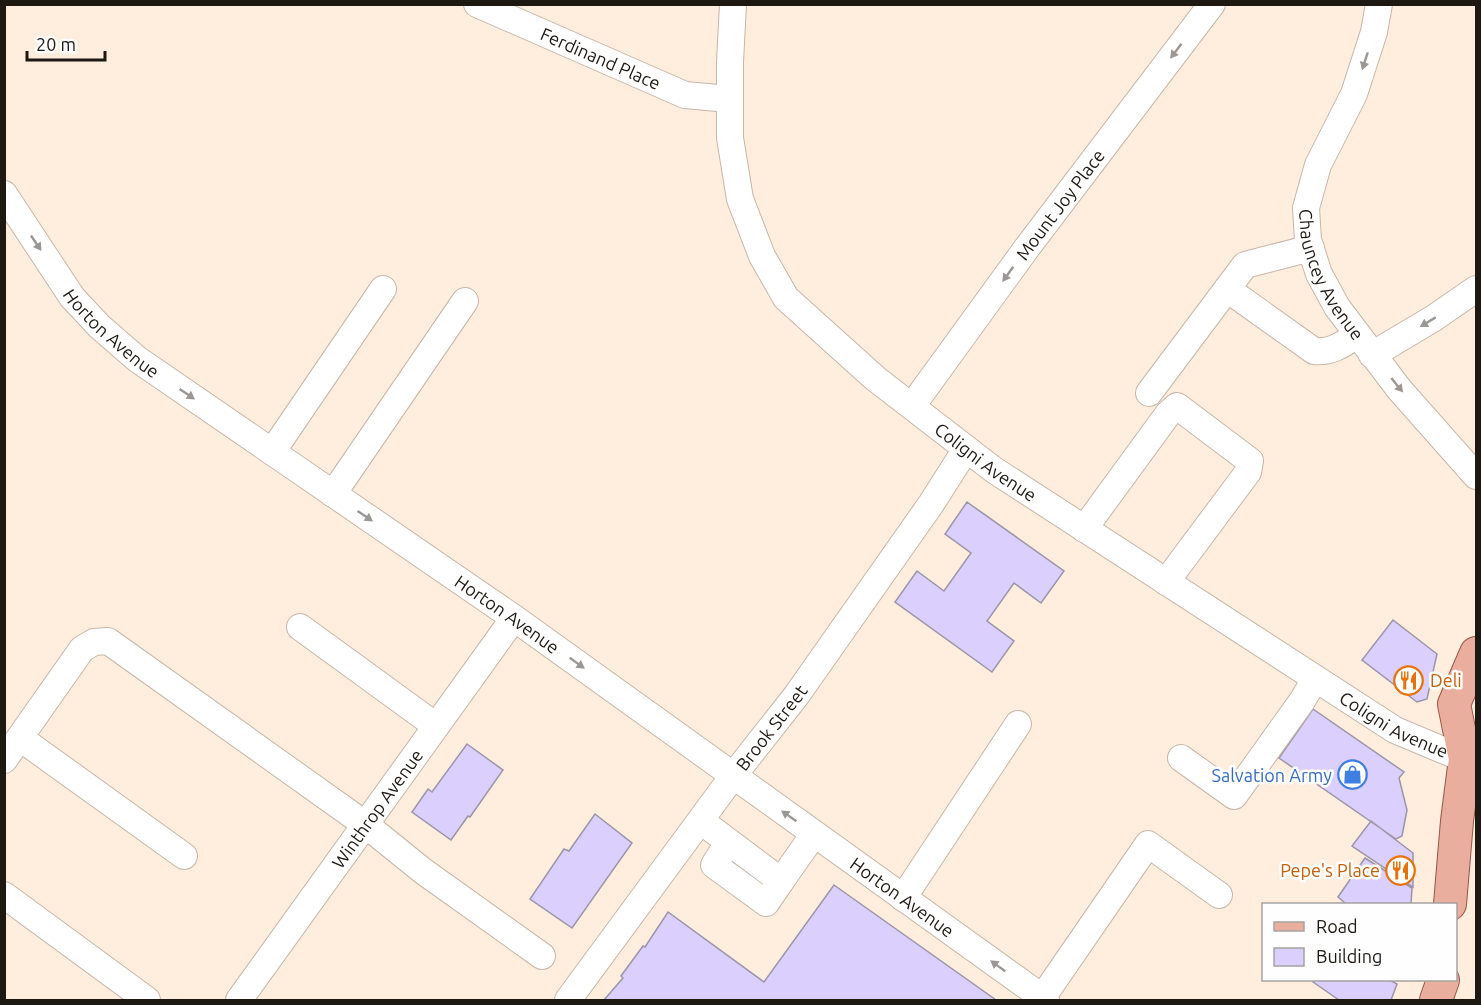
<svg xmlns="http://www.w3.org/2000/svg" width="1481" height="1005" font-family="Ubuntu,sans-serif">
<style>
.building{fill:#dbcffd;stroke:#9a95a8;stroke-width:1.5}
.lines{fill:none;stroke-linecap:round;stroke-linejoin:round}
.minor-casing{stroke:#c7b6a8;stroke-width:28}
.major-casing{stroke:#9a5644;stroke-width:34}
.minor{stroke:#fff;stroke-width:26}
.major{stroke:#eaae9f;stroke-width:32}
.oneway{fill:#9a9794}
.labels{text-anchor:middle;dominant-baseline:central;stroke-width:5;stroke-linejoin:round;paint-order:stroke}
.street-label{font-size:18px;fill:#1e1812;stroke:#fefefe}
.food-label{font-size:18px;fill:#c56008;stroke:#fefefe;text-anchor:start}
.shop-label{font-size:18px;fill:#366cbe;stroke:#fefefe;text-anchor:end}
</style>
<rect width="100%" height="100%" fill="#ffedde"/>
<path class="building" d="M967 502 1064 571 1041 603 1014 583 987 621 1014 641 992 672 895 602 917 571 944 591 971 553 945 534Z
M1393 620 1437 654 1427 699 1417 702 1362 660Z
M1313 709 1404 772 1399 778 1407 810 1402 836 1396 839 1279 758Z
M467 744 503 770 470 817 468 816 451 840 412 812 428 789 432 792Z
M595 814 632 843 572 928 530 899 564 849 569 851Z
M1371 821 1413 853V887L1352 846Z
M1365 858 1412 888 1411 904H1346L1338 897Z
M834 885 996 1000H604L623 978 621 976 643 946 645 947 668 912 764 982Z
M1315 980H1390L1397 984 1391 1000H1339L1313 982Z"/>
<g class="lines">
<defs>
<g id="minor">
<path id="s1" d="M477 4 685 95 729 99"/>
<path id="s2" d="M733 4 730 62V138L740 199 762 256 786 298 876 379 994 470 1395 730 1476 764"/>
<path id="s3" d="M1379 4 1374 32 1354 94 1318 165 1306 208 1308 240 1319 274 1337 307 1399 389 1476 476"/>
<path id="s4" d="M4 194 72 297 99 326 137 359 514 618 1046 1000"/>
<path d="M1227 289 1314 351C1332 353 1343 344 1357 335"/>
<path d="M1372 355 1434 318 1476 289"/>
<path d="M1149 393 1245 265 1311 248"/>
<path id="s5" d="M912 406 1026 249 1212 4"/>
<path d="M272 452 383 289"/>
<path d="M333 494 465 301"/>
<path d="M1084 529 1168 414 1177 406 1250 461 1248 472 1166 582"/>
<path d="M300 627 436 726"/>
<path d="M20 738 184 856"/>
<path d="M1181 758 1234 796 1302 701 1315 679"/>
<path d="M4 760 82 649 94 642 108 641 366 825 423 871 542 956"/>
<path d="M701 821 781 881 814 834"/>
<path d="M728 843 714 865 766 903 781 881"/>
<path d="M4 895 147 1000"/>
<path d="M903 898 1018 724"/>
<path d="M1042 998 1148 844 1219 895"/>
<path id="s6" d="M239 1000 514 618"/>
<path id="s7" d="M568 1000 733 776 796 696 931 504 966 449"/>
</g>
<path id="major" d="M1450 904 1457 821 1465 759 1454 704 1476 653
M1436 1000 1443 980"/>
</defs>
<use href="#minor" class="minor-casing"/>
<use href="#major" class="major-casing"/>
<use href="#minor" class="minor"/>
<use href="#major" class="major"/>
</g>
<defs><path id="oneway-solid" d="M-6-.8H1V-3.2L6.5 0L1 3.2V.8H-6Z" transform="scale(1.5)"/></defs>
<g class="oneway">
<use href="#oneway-solid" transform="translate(1176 51) rotate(127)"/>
<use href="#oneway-solid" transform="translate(1365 61) rotate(108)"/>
<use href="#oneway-solid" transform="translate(36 243) rotate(56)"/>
<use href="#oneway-solid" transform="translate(1008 274) rotate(126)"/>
<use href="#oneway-solid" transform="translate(1428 322) rotate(149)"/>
<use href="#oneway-solid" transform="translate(1397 385) rotate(51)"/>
<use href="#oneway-solid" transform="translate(187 394) rotate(34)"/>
<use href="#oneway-solid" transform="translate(365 516) rotate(34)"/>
<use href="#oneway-solid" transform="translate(577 663) rotate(36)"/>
<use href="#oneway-solid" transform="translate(789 816) rotate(-145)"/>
<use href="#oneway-solid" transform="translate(998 966) rotate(-144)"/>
</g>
<defs>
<symbol id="restaurant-ring" viewBox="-11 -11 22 22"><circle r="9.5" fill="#fefefe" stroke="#e8710a" stroke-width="1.5"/><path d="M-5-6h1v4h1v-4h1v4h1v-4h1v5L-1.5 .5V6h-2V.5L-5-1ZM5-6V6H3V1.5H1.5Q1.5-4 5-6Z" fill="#e8710a"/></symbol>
<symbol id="shop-ring" viewBox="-11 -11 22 22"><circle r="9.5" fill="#fefefe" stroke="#3f7fe0" stroke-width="1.5"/><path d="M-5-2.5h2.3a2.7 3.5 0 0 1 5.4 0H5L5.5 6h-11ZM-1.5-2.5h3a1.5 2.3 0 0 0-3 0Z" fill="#3f7fe0"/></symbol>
</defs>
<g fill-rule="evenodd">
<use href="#restaurant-ring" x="1392" y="664" width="33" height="33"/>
<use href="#shop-ring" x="1336" y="758" width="33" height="33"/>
<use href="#restaurant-ring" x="1384" y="854" width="33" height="33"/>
</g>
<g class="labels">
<g class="street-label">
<text stroke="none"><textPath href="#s1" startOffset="135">Ferdinand Place</textPath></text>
<text stroke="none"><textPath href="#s5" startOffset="250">Mount Joy Place</textPath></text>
<text stroke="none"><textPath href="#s3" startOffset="290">Chauncey Avenue</textPath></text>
<text stroke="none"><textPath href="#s4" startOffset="177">Horton Avenue</textPath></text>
<text stroke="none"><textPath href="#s2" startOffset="564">Coligni Avenue</textPath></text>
<text stroke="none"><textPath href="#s4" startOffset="663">Horton Avenue</textPath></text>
<text stroke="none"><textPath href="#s2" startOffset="1050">Coligni Avenue</textPath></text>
<text stroke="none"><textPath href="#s7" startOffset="340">Brook Street</textPath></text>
<text stroke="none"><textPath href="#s6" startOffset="236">Winthrop Avenue</textPath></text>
<text stroke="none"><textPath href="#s4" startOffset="1149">Horton Avenue</textPath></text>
</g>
<g class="food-label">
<text x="1430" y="680">Deli</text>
<text x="1380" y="870" text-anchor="end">Pepe's Place</text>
</g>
<g class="shop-label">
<text x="1332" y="775">Salvation Army</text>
</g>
</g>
<rect width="1481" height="1005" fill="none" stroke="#1e1812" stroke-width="12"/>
<rect x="1262" y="903" width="195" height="78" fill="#fefefe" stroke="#a4a2a0" stroke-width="1.5"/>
<rect x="1274" y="922" width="30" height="9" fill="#eaae9f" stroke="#a4a2a0" stroke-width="1.5"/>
<text x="1316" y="933" font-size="18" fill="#1e1812">Road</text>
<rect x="1274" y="948" width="30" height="18" fill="#dbcffd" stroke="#a4a2a0" stroke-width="1.5"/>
<text x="1316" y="963" font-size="18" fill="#1e1812">Building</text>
<path d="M27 51v9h78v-9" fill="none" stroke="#1e1812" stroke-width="3"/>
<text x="36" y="51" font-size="18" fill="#1e1812" stroke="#fefefe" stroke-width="4.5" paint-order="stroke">20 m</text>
</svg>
